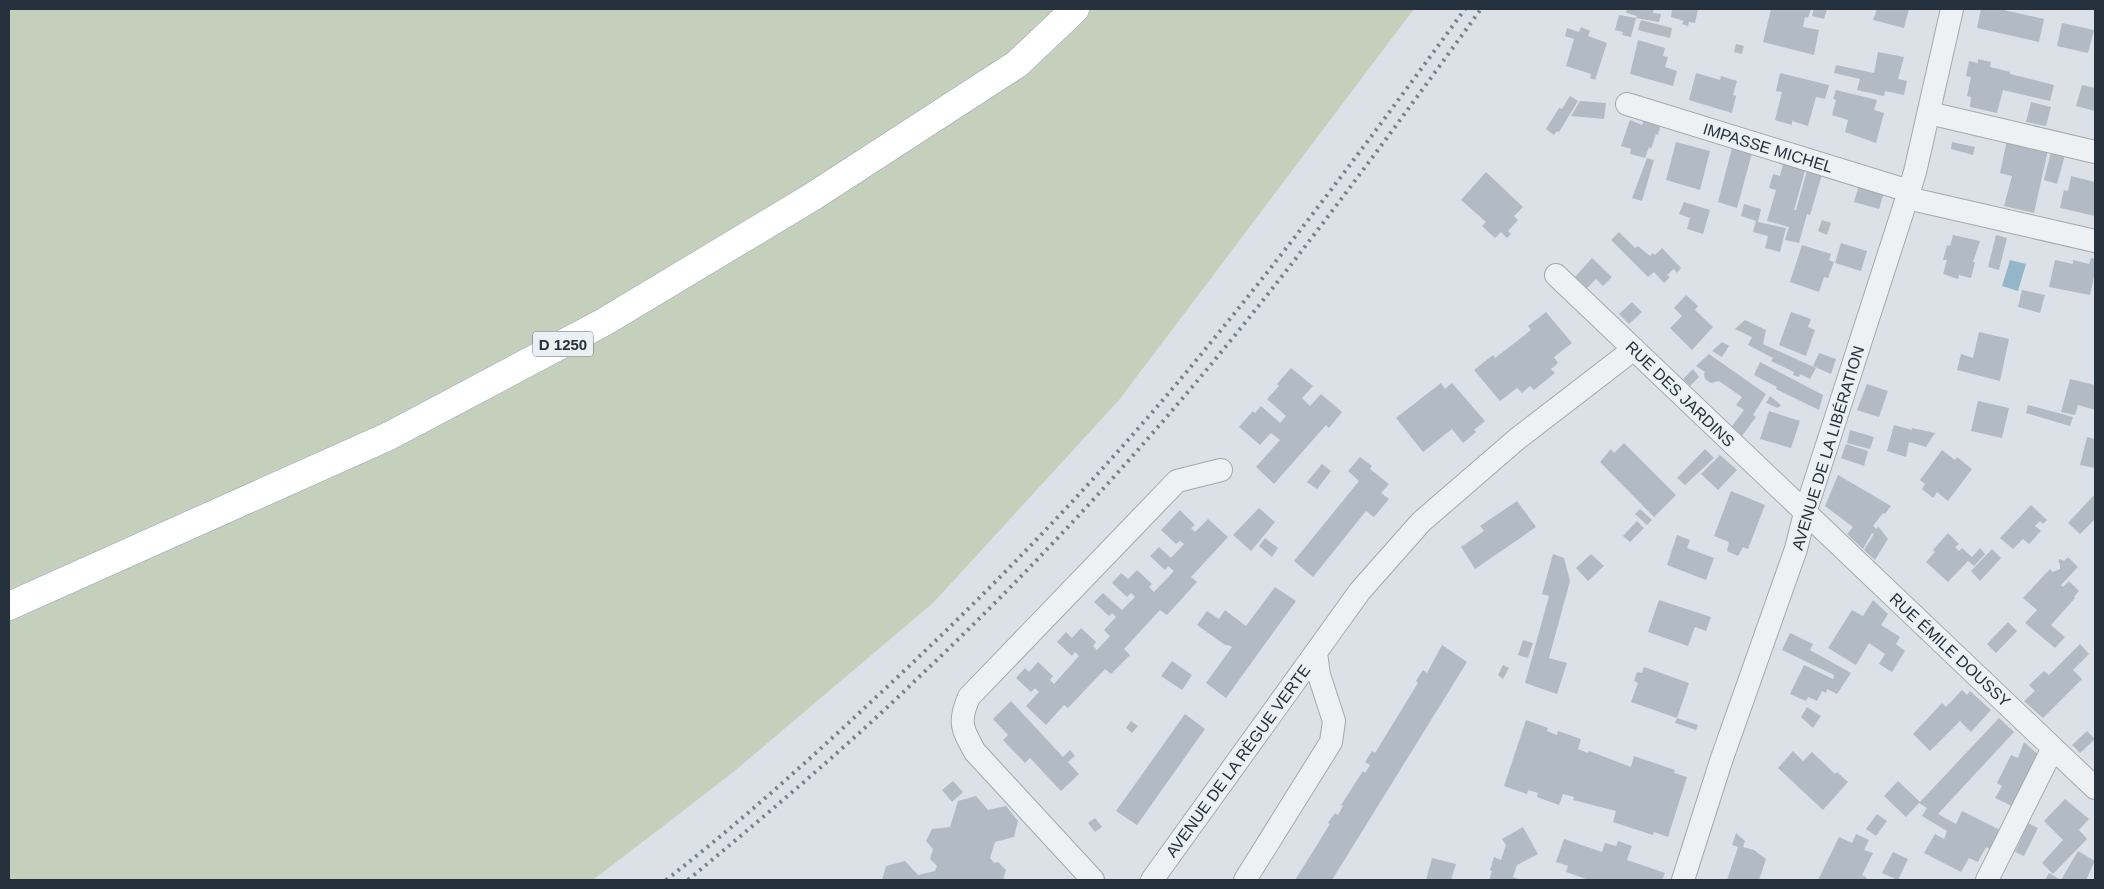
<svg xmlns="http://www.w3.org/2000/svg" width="2104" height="889" font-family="Arial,sans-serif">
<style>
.green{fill:#c4d0bc}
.water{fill:#94b6c8}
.building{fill:#b2bbc3}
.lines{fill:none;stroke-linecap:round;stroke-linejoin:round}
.street-casing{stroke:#a1a9b0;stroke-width:24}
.primary-casing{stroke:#9aa8b2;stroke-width:29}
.street{stroke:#eef1f4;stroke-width:22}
.primary{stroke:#fff;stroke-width:28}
.rail{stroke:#748390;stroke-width:4;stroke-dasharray:2.5 5;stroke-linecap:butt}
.labels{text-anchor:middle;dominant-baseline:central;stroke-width:4.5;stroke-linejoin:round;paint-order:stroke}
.shield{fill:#eaf0f4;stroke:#606a73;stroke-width:1}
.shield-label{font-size:15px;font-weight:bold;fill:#25313c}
.street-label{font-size:16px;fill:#25313c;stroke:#eaf0f4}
</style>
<rect width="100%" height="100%" fill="#dbe1e6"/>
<path class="green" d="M9 9H1414L1119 400 934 602 731 774 593 880H9Z"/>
<path class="water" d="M2010 260 2026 264 2018 291 2002 286Z"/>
<path class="building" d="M1627 9H1654L1653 13 1661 14 1659 22 1636 18 1631 37 1622 35 1623 32 1615 30 1619 15 1636 18 1637 16 1626 13Z
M1672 9H1698L1695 23 1689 22 1688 26 1682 24 1684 21 1671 17Z
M1771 9H1811L1808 18 1805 17 1803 27 1819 30 1814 55 1763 42Z
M1814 9H1827L1824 19 1812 16Z
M1877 9H1909L1904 28 1873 20Z
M1981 9H1999L2044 19 2039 42 1977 28Z
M1641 20 1672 28 1670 38 1638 30Z
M2062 23 2094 30 2088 53 2057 46Z
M1581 27 1590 31 1588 36 1607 43 1595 80 1590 78 1591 74 1566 66 1574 39 1565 36 1567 28 1579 32Z
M1638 40 1665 48 1663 56 1668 57 1665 67 1677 71 1673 86 1630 74Z
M1736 44 1744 46 1742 54 1734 52Z
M1878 52 1904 57 1898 79 1907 81 1904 95 1885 91 1884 96 1857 90 1860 79 1834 73 1836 65 1874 73Z
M1978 59 1991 62 1990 67 2010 72V74L2054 85 2050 101 2003 90 1997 113 1970 107 1971 97 1967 96 1971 77 1966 76 1969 61 1978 63Z
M1696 73 1720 80 1721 76 1737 81 1733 95 1736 96 1732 113 1689 100Z
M1780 73 1829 85 1825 99 1816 97 1808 126 1792 121V125L1775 120 1782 92 1776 91Z
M2082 85 2095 88V111L2076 106Z
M1836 90 1877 100 1874 110 1884 113 1876 143 1845 132 1848 120 1832 115 1836 100 1833 99Z
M1570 96 1578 101 1559 132 1557 131 1554 135 1546 129 1559 108 1562 109Z
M1580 101 1606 103 1604 119 1571 116Z
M2031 102 2051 107 2046 126 2026 122Z
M1630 120 1642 125 1644 120 1660 127 1658 135 1656 134 1651 149 1649 147 1645 158 1630 154 1631 149 1621 146Z
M2007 140 2048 150 2034 213 2004 206 2012 176 2000 173Z
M1676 142 1710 151 1700 190 1666 180Z
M1952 142 1975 147 1973 155 1951 149Z
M1732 148 1752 153 1737 208 1718 202Z
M2052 148 2066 151 2057 184 2044 180Z
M1647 158 1654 160 1642 201 1632 198Z
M1784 160 1806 167 1794 210H1796L1808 167 1823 171 1810 215 1807 214 1799 243 1785 240 1789 227 1767 221 1776 190 1769 188 1773 174 1780 176Z
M1486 172 1523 207 1514 216 1518 220 1508 231 1511 234 1507 238 1501 232 1495 238 1482 226 1486 222 1461 200Z
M2071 176 2095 182V216L2060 208 2064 190 2068 191Z
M1860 182 1885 189 1879 209 1854 202Z
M1684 202 1710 210 1703 234 1687 229 1690 218 1679 214Z
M1744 204 1761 209 1758 222 1786 228 1780 252 1765 248 1768 236 1753 232 1756 221 1741 216Z
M1822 220 1831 223 1827 235 1818 231Z
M1619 232 1635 248 1638 246 1650 256 1653 253 1655 255 1662 248 1681 268 1677 273 1674 269 1667 275 1670 277 1664 283 1654 272 1648 277 1611 240Z
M1953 235 1980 241 1973 262H1975L1971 278 1959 275 1958 279 1943 274 1947 260H1943L1947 245 1950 246Z
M1996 235 2007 238 1999 270 1988 267Z
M1841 243 1867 251 1861 271 1835 263Z
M1802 245 1831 254 1829 260 1834 262 1828 278 1824 277 1819 292 1790 282Z
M1592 258 1612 277 1603 286 1596 279 1587 288 1575 277Z
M2091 258 2095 259V272L2090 295 2049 287 2055 260 2073 264V260L2089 264Z
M2022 290 2045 295 2040 313 2018 307Z
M1686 295 1698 306 1695 310 1713 327 1692 350 1670 328 1682 316 1674 308Z
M1632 302 1642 312 1629 324 1619 314Z
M1546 312 1572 343 1554 357 1558 363 1551 369 1555 373 1534 390 1530 386 1522 393 1517 388 1500 401 1474 370 1493 355 1495 358 1531 330 1528 326Z
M1791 312 1811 319 1808 327 1815 330 1806 356 1779 345Z
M1745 320 1766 330 1763 344 1816 368 1810 379 1800 374 1799 377 1793 375 1794 372 1771 361 1773 358 1748 345 1752 337 1735 329Z
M1979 332 2009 339 2000 381 1957 370 1961 354 1973 358Z
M1722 342 1729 346 1722 357 1712 351Z
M1819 353 1836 359 1831 374 1813 366Z
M1709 354 1766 394 1753 415 1756 417 1742 436 1732 426 1744 410 1736 405 1742 397 1719 381 1711 383 1705 379 1704 374 1705 372 1696 366Z
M1760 362 1823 395 1819 410 1776 389 1777 387 1754 375Z
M1291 368 1313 386 1302 398 1310 406 1321 394 1342 412 1329 428 1326 425 1274 484 1256 467 1280 440 1271 433 1260 445 1239 427 1253 411 1255 413 1261 406 1280 423 1286 416 1267 399 1279 386 1277 384Z
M1693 369 1699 377 1690 386 1683 379Z
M2070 379 2095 385V410L2078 405 2075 415 2061 412Z
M1441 383 1445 389 1452 383 1485 421 1474 430 1476 432 1463 443 1452 429 1423 452 1396 418Z
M1867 384 1888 391 1879 417 1857 410Z
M1770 396 1781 405 1778 408 1766 403Z
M1978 401 2009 408 2002 438 1971 431Z
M2028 405 2073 417 2070 426 2026 413Z
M1769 411 1800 421 1791 448 1760 439Z
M1894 425 1912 430V428L1935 433 1926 447 1909 442 1906 457 1887 451Z
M1850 430 1874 437 1870 449 1847 443Z
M2087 437 2095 439V468L2080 465Z
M1624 443 1676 495 1654 517 1600 462 1611 449 1614 453Z
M1846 444 1868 451 1864 466 1841 458Z
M1705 449 1714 458 1685 485 1677 478Z
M1942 450 1955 460 1957 457 1972 469 1948 501 1937 492 1933 498 1922 489 1925 484 1920 480Z
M1720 455 1737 470 1718 490 1701 474Z
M1360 457 1372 466 1370 469 1389 484 1381 493 1389 499 1374 517 1366 511 1313 577 1294 561 1359 481 1348 471Z
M1322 464 1331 471 1317 489 1307 482Z
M1838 475 1891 506 1885 514 1883 513 1873 526 1877 529 1878 526 1888 539 1875 560 1864 550 1874 534 1872 533 1863 549 1847 534 1853 527 1825 506Z
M1731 491 1765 505 1748 549 1743 547 1738 556 1727 551 1729 542 1714 536Z
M2095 494V519L2080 534 2068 523Z
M1517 501 1536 527 1475 569 1461 547 1484 531 1480 526Z
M2031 505 2047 520 2043 524 2040 521 2035 526 2041 531 2029 544 2023 539 2013 549 2000 538Z
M1259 508 1275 522 1251 551 1233 535Z
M1640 509 1652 520 1647 525 1635 514Z
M1180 510 1195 525 1191 528 1195 532 1208 519 1228 537 1191 577 1197 582 1167 615 1160 610 1124 649 1130 655 1111 674 1105 669 1068 708 1064 705 1046 725 1026 706 1039 692 1035 688 1031 692 1016 678 1025 668 1029 672 1038 662 1053 676 1050 680 1054 684 1079 656 1075 652 1072 656 1057 642 1066 632 1072 638 1081 628 1096 642 1093 646 1097 650 1110 636 1104 630 1116 617 1112 613 1109 616 1094 602 1103 593 1122 610 1135 597 1131 593 1127 597 1112 583 1121 573 1128 579 1137 570 1152 584 1149 587 1154 592 1174 571 1168 566 1165 570 1150 556 1159 547 1171 558 1184 544 1180 541 1176 544 1161 530Z
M1637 521 1644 528 1630 542 1623 536Z
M1948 533 1959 544 1955 547 1959 551 1962 548 1972 557 1980 548 1985 554 1974 566 1968 561 1948 582 1926 562 1935 552 1933 550Z
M1677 535 1690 540 1687 548 1714 558 1706 580 1667 565Z
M1265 538 1278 548 1272 557 1259 546Z
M1992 549 2001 558 1980 581 1971 571Z
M1553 554 1564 558 1570 581 1549 658 1567 663 1557 694 1525 683 1549 596 1542 594Z
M1591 554 1604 566 1588 581 1576 568Z
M2068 557 2078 567 2061 585 2063 587 2069 581 2079 591 2074 597 2075 598 2051 625 2065 637 2055 648 2025 623 2037 610 2023 598 2050 569 2053 572 2060 569V564L2058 561 2060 559 2064 561Z
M1275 587 1296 601 1226 698 1206 683 1232 647 1228 645H1225L1197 625 1207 611 1219 619 1225 610 1246 626Z
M1659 600 1711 617 1706 631 1695 627 1688 646 1648 632Z
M1873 600 1888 614 1881 625 1900 637 1896 644 1905 651 1892 672 1879 664 1885 654 1869 643 1856 665 1828 648 1852 610 1863 616Z
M2008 622 2017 631 1996 653 1987 644Z
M1790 633 1813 644 1810 650 1851 673 1837 694 1827 689 1826 693 1822 691 1817 701 1808 697 1806 701 1790 694 1804 665 1833 679 1834 675 1782 650Z
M1523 640 1533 643 1528 658 1518 655Z
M2080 644 2089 654 2073 670 2082 679 2043 718 2024 701 2035 691 2029 685 2044 671 2049 675Z
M1442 645 1467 662 1332 880H1295L1330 824 1328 823 1335 813 1338 815 1343 806 1341 805 1363 771 1365 773 1370 765 1365 762 1372 751 1375 753 1418 683 1416 681 1423 670 1427 673Z
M1172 661 1192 675 1182 690 1161 676Z
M1503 665 1509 668 1503 679 1498 675Z
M1644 667 1689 683 1677 718 1631 702 1638 683 1634 681 1637 672 1642 673Z
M1962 690 1967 695 1970 691 1991 710 1971 732 1960 721 1930 751 1913 734 1942 703 1946 707Z
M1011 701 1063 757 1070 750 1075 756 1068 762 1079 774 1061 791 1030 758 1025 763 1003 740 1008 735 993 719Z
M1807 707 1821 716 1813 728 1801 717Z
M1185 714 1205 729 1137 825 1116 811Z
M1677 718 1698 725 1696 730 1675 723Z
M1999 718 2014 732 1938 814 1956 824 1962 811 2002 831 1992 850 1986 847 1978 862 1969 858 1961 872 1924 853 1935 834 1944 839 1947 831 1922 816 1927 808 1919 803 1906 817 1884 796 1898 781 1920 802Z
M1526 720 1548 728 1547 731 1557 735 1558 731 1581 739 1578 749 1588 753 1589 751 1631 767 1634 756 1675 770 1674 773 1687 777 1668 837 1654 832 1653 835 1613 822 1616 811 1573 800 1574 797 1563 794 1559 805 1537 797 1538 793 1528 790 1527 794 1504 786Z
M1131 721 1138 726 1132 733 1126 728Z
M2087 731 2095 739 2080 753 2072 745Z
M2024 742 2039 755 2014 807 1995 798 2002 786 1997 783 2011 755 2018 758Z
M1793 751 1803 761 1812 752 1835 774 1837 772 1848 782 1823 810 1778 768Z
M953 781 963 792 952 802 942 790Z
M976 796 988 810 1006 806 1018 821 1014 837 995 842 990 858 994 863 998 862 1006 870 1003 880H882L886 866 905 861 918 875 935 871 937 866 930 859 933 849 926 841 932 829 950 827 958 801Z
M2065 799 2089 819 2079 830 2087 839 2053 874 2042 863 2063 840 2044 821Z
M1877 814 1887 821 1876 836 1866 829Z
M1095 818 1102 827 1095 832 1088 823Z
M2028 823 2038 828 2024 856 2015 852Z
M1523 827 1538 854 1517 865 1513 877 1521 880H1489L1492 871 1490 870 1494 857 1501 860 1506 845 1502 839Z
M1736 833 1745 841 1743 847 1754 850 1766 859 1759 880H1727L1738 847 1732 845Z
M1856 834 1869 840 1864 850 1873 853 1862 875 1867 878 1866 880H1818L1839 837 1852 843Z
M1564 839 1602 852 1605 843 1616 846 1618 841 1632 846 1627 860 1665 873 1662 880H1589L1566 872 1568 866 1556 862Z
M2078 851 2095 861 2086 880H2045L2049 873 2061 880Z
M1893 852 1908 859 1898 880 1882 873Z
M1432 858 1456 864 1451 880H1426Z"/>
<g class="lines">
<defs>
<path id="street" d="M1627 104 1909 191
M1929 113 2095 152
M1907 198 2095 241
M1556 275 2095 788
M1093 880 975 752C962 729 958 722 969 697L1177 481 1221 470
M1152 880 1360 591 1421 522 1517 439 1634 349
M1245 880 1331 742 1334 721 1319 675 1316 653
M1683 880 1721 761 1796 549 1805 513 1907 198 1915 172 1952 9
M1987 880 2053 748"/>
<path id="primary" d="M9 606 389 436 604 322 812 197 1017 64 1075 9"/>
</defs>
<use href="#street" class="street-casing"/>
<use href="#primary" class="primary-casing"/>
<use href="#street" class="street"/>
<use href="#primary" class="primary"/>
<path class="rail" d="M666 880C738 824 806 763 873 700 995 587 1111 466 1216 336 1303 230 1384 120 1465 9
M688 880C767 814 846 748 920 676 1029 573 1132 461 1227 345 1316 236 1399 122 1481 9"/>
</g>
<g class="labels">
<rect class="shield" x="533" y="331.5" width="60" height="25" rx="4"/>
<g class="shield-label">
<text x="563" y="344">D 1250</text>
</g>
<g class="street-label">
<text transform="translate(1768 148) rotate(17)">IMPASSE MICHEL</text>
<text transform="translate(1680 394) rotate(44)">RUE DES JARDINS</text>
<text transform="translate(1828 448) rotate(-73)">AVENUE DE LA LIBÉRATION</text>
<text transform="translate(1950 650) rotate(43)">RUE ÉMILE DOUSSY</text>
<text transform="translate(1238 761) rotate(-54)">AVENUE DE LA RÈGUE VERTE</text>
</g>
</g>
<rect width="2104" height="889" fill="none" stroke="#25313c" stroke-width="20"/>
</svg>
